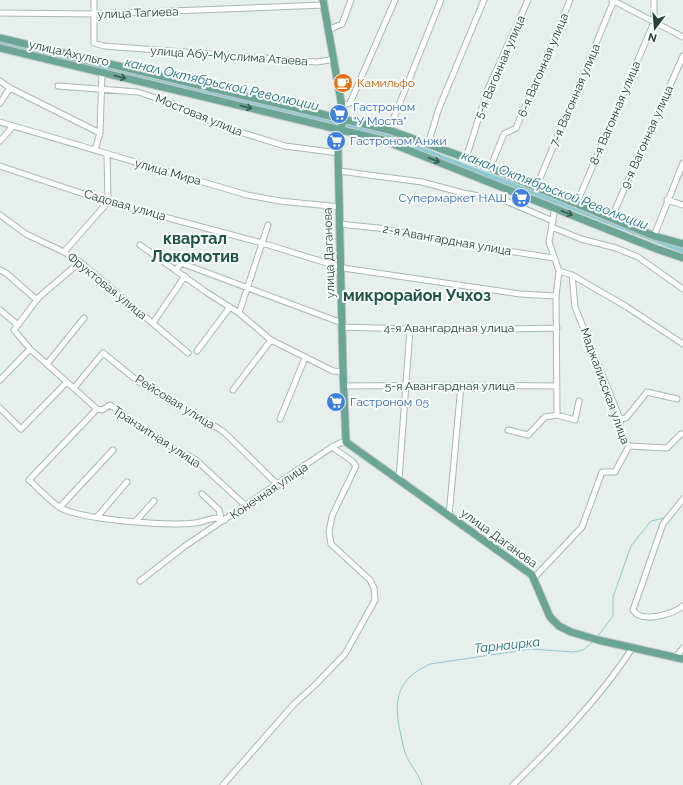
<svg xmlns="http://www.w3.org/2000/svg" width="683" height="785" font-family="Raleway,sans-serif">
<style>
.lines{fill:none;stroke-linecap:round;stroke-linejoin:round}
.stream{stroke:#8ec9d4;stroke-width:1}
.canal{stroke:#8ec9d4;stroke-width:4.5}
.minor-casing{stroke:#a8b8b2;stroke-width:7}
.major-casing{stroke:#c2cac8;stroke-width:9}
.minor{stroke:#fff;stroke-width:5}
.major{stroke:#6aa596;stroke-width:7}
.oneway{stroke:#365b51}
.labels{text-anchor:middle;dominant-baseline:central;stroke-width:4;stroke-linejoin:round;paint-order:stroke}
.street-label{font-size:12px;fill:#24423a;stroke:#f7fbf9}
.food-label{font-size:12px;fill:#c56008;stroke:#f7fbf9;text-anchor:start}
.shop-label{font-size:12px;fill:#366cbe;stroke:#f7fbf9;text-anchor:start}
.water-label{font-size:13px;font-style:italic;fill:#1c6f80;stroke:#f7fbf9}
.district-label{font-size:16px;font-weight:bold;fill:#1f5548;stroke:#f7fbf9}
</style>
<rect width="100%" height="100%" fill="#e6efeb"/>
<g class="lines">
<path class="stream" d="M598 636 613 616V597L631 546 651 521 665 518
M422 785C419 774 410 765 406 755 403 748 402 739 400 731 393 698 398 679 430 664L531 649 573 652 583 650 593 642"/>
<path class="canal" d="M0 42 377 132 683 251"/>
<defs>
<path id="minor" d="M94 0V43L104 46 317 62 335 59
M612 0 683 37
M0 13 95 14 325 5
M328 30 342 24 351 0
M0 81 10 88 100 133
M58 86 138 92 174 104 194 115 227 128 285 146 339 153
M0 103 10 88
M342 106 350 103 395 0
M0 122 247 195 280 201 340 207
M389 130 441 0
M0 141 13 126
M428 144 439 108 484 0
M95 150 100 133 102 72
M466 158 488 89 528 0
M0 166 108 202 262 243 343 268 520 294 556 296
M490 168 504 134 516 128 570 0
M339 171 422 182 463 193 506 201 553 221
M536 188 614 0
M667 200 683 205
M576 205 654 22V0
M555 207 549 242 559 271
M0 215 26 234 64 252 80 262 188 353
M611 219 683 56
M339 224 378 228 475 246 554 258
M552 227 581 239 616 248 638 257 683 289
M654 236 683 163
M140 245 206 292 239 313 271 340 333 371 344 372
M64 252 108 202 107 154
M80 262 39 297 14 330 30 349 97 409 102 410 110 405 163 442 196 460 246 506
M0 270 6 273 37 300
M176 270 181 263 342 323
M559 271 572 275 627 307 683 344
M0 310 18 325
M239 313 268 225
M153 323 185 276
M341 327 446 330 557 328
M197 351 230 307
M47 364 84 318
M0 380 30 349
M343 386 461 385 557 386
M74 388 103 353 139 382 185 411 200 417 224 432 278 485
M233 390 271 340
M0 408 21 429 67 382
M97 409 29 480C39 489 48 499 59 507 80 520 169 526 195 523 205 522 215 515 225 520
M557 415 575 420 579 401
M280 419 305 358
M620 419 626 418 647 392 677 399
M508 430 528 435 545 417 557 415 556 296 559 271
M629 446 667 448 681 434
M399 479 410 329
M202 494 219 510 221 518
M683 499 663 524 633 610C641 624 673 614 683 606
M60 507 113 450
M449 516 461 385
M97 517 127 482
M135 522 154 501
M534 578 582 527 602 472H615L629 446 621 437 620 419 575 307 572 275
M140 581 185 546 332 447 340 443 347 442
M675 658 683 648
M223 785 294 704 314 686 345 654 375 600 374 588 370 580 331 544 329 532 332 516 356 466 352 461 332 447
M513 785C555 744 601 697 633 647"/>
<path id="major" d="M323 0 344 118 339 136 338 152 343 372 346 442 532 575 550 617 559 626 571 632 598 640 683 659
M0 38 389 130 466 158 654 236 683 244
M0 48 383 140 657 249 683 258"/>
</defs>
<use href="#minor" class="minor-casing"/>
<use href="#major" class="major-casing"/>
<use href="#minor" class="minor"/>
<use href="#major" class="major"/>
</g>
<defs><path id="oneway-shaft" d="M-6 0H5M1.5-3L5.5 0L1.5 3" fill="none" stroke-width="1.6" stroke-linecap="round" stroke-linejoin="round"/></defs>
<g class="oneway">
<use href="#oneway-shaft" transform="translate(120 77) rotate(14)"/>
<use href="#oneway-shaft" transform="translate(246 107) rotate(14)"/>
<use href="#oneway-shaft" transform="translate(434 160) rotate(21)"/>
<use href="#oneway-shaft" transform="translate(567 213) rotate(22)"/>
</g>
<defs>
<symbol id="cafe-disc" viewBox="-11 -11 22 22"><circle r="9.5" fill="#e8710a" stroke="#f7fbf9"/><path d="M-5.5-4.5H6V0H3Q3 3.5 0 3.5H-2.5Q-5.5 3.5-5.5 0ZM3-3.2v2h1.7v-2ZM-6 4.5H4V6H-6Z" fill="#fff"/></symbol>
<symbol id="supermarket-disc" viewBox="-11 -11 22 22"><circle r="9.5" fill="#3f7fe0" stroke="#f7fbf9"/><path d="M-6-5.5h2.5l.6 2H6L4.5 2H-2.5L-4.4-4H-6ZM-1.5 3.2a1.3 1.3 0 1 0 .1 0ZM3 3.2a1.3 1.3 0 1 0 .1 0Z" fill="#fff"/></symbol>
</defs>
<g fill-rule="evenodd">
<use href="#cafe-disc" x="332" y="72" width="22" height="22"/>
<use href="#supermarket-disc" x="328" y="103" width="22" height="22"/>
<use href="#supermarket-disc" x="325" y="130" width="22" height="22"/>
<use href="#supermarket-disc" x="510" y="187" width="22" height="22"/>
<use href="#supermarket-disc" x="325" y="391" width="22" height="22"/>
</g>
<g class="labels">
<g class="street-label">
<text transform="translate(138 13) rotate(-2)">улица Тагиева</text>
<text transform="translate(69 53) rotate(13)">улица Ахульго</text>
<text transform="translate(229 56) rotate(4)">улица Абу-Муслима Атаева</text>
<text transform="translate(543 65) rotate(-67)">6-я Вагонная улица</text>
<text transform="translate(500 67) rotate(-67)">5-я Вагонная улица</text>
<text transform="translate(575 95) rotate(-67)">7-я Вагонная улица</text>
<text transform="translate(615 113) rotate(-67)">8-я Вагонная улица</text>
<text transform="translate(199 115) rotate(22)">Мостовая улица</text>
<text transform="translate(647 137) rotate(-66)">9-я Вагонная улица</text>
<text transform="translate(168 172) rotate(16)">улица Мира</text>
<text transform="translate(125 205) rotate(16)">Садовая улица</text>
<text transform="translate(447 240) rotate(10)">2-я Авангардная улица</text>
<text transform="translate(329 253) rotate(-92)">улица Даганова</text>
<text transform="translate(107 286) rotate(39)">Фруктовая улица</text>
<text x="449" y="328">4-я Авангардная улица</text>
<text x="450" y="386">5-я Авангардная улица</text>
<text transform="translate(605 386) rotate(70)">Маджалисская улица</text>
<text transform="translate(175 402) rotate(32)">Рейсовая улица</text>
<text transform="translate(157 437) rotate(33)">Транзитная улица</text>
<text transform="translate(269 491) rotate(-34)">Конечная улица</text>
<text transform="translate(499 538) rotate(36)">улица Даганова</text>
</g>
<g class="food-label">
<text x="357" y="83">Камильфо</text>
</g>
<g class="shop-label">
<text x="353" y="107">Гастроном<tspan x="353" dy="14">"У Моста"</tspan></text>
<text x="350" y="141">Гастроном Анжи</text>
<text x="507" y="198" text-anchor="end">Супермаркет НАШ</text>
<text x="350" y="402">Гастроном 05</text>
</g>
<g class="water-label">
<text transform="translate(222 84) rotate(13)">канал Октябрьской Революции</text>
<text transform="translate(555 190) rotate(21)">канал Октябрьской Революции</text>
<text transform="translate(507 645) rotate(-6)">Тарнаирка</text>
</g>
<g class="district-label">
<text x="195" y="238">квартал<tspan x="195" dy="18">Локомотив</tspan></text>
<text x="417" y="295">микрорайон Учхоз</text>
</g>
</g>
<g transform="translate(655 28) rotate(196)" stroke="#f7fbf9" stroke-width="3" paint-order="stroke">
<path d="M0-3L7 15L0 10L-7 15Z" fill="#24423a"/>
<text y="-6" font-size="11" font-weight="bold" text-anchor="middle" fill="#24423a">N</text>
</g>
</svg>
